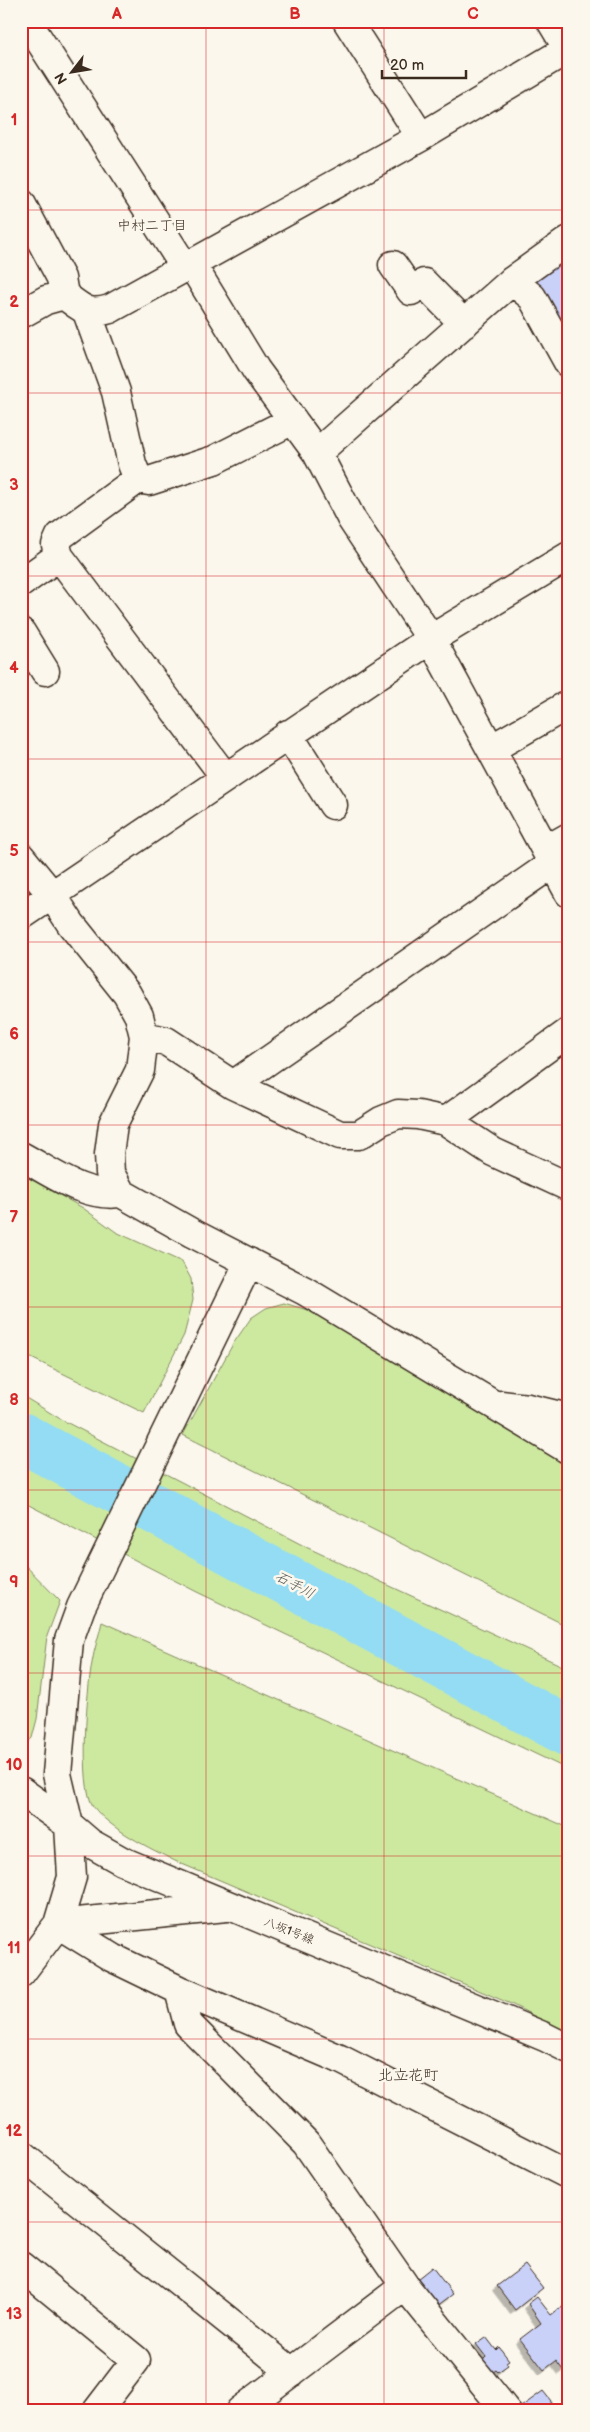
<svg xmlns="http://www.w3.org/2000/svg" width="590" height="2432" font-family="'Balsamiq Sans','Klee One',sans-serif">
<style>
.green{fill:#cde9a0;stroke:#848a5f}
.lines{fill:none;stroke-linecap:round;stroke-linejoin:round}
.river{stroke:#93dcf4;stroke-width:50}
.building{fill:#cad1f9;stroke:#3b2a1e;filter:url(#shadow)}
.minor-casing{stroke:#3b2a1e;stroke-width:31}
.minor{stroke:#fbf7ec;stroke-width:28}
.grid{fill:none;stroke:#d62828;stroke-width:1;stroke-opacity:0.55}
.labels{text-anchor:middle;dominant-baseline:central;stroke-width:5;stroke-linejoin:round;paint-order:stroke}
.street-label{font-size:12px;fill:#3b2a1e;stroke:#fbf7ec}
.neighbourhood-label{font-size:14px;fill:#3b2a1e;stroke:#fbf7ec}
.water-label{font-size:14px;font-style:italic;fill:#515654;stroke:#fbf7ec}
.quarter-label{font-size:15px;fill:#3b2a1e;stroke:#fbf7ec}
.neatline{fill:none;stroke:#d62828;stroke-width:2}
.grid-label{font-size:16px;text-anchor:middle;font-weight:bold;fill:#d62828}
</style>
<defs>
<filter id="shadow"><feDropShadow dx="-4.5" dy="4.5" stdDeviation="0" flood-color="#0004"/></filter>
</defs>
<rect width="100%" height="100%" fill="#fbf7ec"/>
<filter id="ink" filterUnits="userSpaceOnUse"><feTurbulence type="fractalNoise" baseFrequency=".02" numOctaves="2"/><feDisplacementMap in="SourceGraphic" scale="10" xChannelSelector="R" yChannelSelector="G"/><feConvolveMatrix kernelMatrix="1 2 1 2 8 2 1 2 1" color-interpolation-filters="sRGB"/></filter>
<g filter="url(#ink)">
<path class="green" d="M21 1174 83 1208 116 1232 182 1262 191 1279 193 1300 184 1335 144 1413 21 1353Z
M284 1303 314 1312 569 1463V1627L183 1435 233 1344 251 1318 266 1308Z
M21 1395 62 1420 308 1548 569 1669V1770L197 1592 21 1501Z
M21 1561 60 1601 47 1636 37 1719 32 1738 21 1749Z
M102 1622 569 1828V2034L511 2004 175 1861C150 1848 109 1829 93 1806 79 1785 87 1690 92 1663 94 1649 99 1636 102 1622Z"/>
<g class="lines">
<path class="river" d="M21 1437 569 1732"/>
</g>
<path class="building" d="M569 257V337L533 278Z
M525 2265 543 2288 515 2310 497 2286Z
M432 2267 453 2294 437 2306 417 2279Z
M537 2297 551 2315 569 2301V2366L563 2370 556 2361 544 2370 520 2339 541 2323 528 2304Z
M486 2337 496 2350 499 2347 509 2360 506 2362 508 2365 498 2372 496 2370 493 2372 483 2360 486 2357 476 2344Z
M543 2391 551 2401 549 2405 541 2411H524L521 2407Z"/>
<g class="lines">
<defs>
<path id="minor" d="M27 21 186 269
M347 21 421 137
M551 21 569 51
M21 203 61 278 64 295
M192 265 256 370 317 453 352 520 431 639 569 893
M393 265 411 291 424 283 464 324
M512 281 532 297 569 364
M87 312 116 392 132 464 138 479 149 481 214 460 293 420
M21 314 46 300 64 295C82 308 87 316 110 309L421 137 568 49
M317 453 512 281 569 240
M138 479 60 536 56 545 59 556 225 777
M21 583 59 556
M21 632 45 671
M288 734 333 805
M491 749 569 704
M546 850 569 837
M21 857 52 895 71 924 127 994 139 1016 144 1036 140 1070 113 1124 109 1154 110 1173 121 1193 192 1233 305 1291 569 1450
M21 916 431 639 569 556
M144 1036 166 1041 233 1085 340 1135H359L381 1121 398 1114 418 1115 446 1121 493 1152 569 1187
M233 1085 552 864
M446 1121 569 1032
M21 1156C53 1173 84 1198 121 1193
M501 1405 528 1408 569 1418
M21 1791 69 1825 90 1843 122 1861 545 2037 569 2049
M58 1924 113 1958 179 1990 340 2059 569 2175
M58 1924 226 1907
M21 1973 58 1924 72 1877 69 1825 57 1774 69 1640 81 1607 249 1262
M179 1990 188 2024 306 2143 405 2286 506 2411
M21 2155 292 2372
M21 2266 136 2360 97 2411
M240 2411 405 2286"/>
</defs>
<use href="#minor" class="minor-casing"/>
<use href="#minor" class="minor"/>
</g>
</g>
<path class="grid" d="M206 21V2411M384 21V2411M21 210H569M21 393H569M21 576H569M21 759H569M21 942H569M21 1125H569M21 1307H569M21 1490H569M21 1673H569M21 1856H569M21 2039H569M21 2222H569"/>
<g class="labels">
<g class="street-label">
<text transform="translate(289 1931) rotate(22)">八坂1号線</text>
</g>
<g class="neighbourhood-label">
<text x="152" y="225">中村二丁目</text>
</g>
<g class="water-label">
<text transform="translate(295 1585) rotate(28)">石手川</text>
</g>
<g class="quarter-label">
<text x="408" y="2075">北立花町</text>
</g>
</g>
<rect width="590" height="2432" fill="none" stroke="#fbf7ec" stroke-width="55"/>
<g transform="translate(72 72) rotate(239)" stroke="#fbf7ec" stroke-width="4" paint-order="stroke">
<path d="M0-4L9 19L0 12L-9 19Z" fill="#3b2a1e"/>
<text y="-8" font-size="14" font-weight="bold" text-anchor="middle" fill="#3b2a1e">N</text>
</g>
<path d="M382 70v8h84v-8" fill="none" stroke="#3b2a1e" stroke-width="2.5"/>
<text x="390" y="70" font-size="15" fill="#3b2a1e" stroke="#fbf7ec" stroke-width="4" paint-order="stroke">20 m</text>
<rect x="28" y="28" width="534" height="2376" class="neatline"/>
<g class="grid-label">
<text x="117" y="19">A</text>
<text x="295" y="19">B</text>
<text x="473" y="19">C</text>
<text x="14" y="125">1</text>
<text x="14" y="307">2</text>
<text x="14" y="490">3</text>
<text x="14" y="673">4</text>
<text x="14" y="856">5</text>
<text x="14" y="1039">6</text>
<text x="14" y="1222">7</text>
<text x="14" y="1405">8</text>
<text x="14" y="1587">9</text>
<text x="14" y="1770">10</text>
<text x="14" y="1953">11</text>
<text x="14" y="2136">12</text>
<text x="14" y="2319">13</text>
</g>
</svg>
